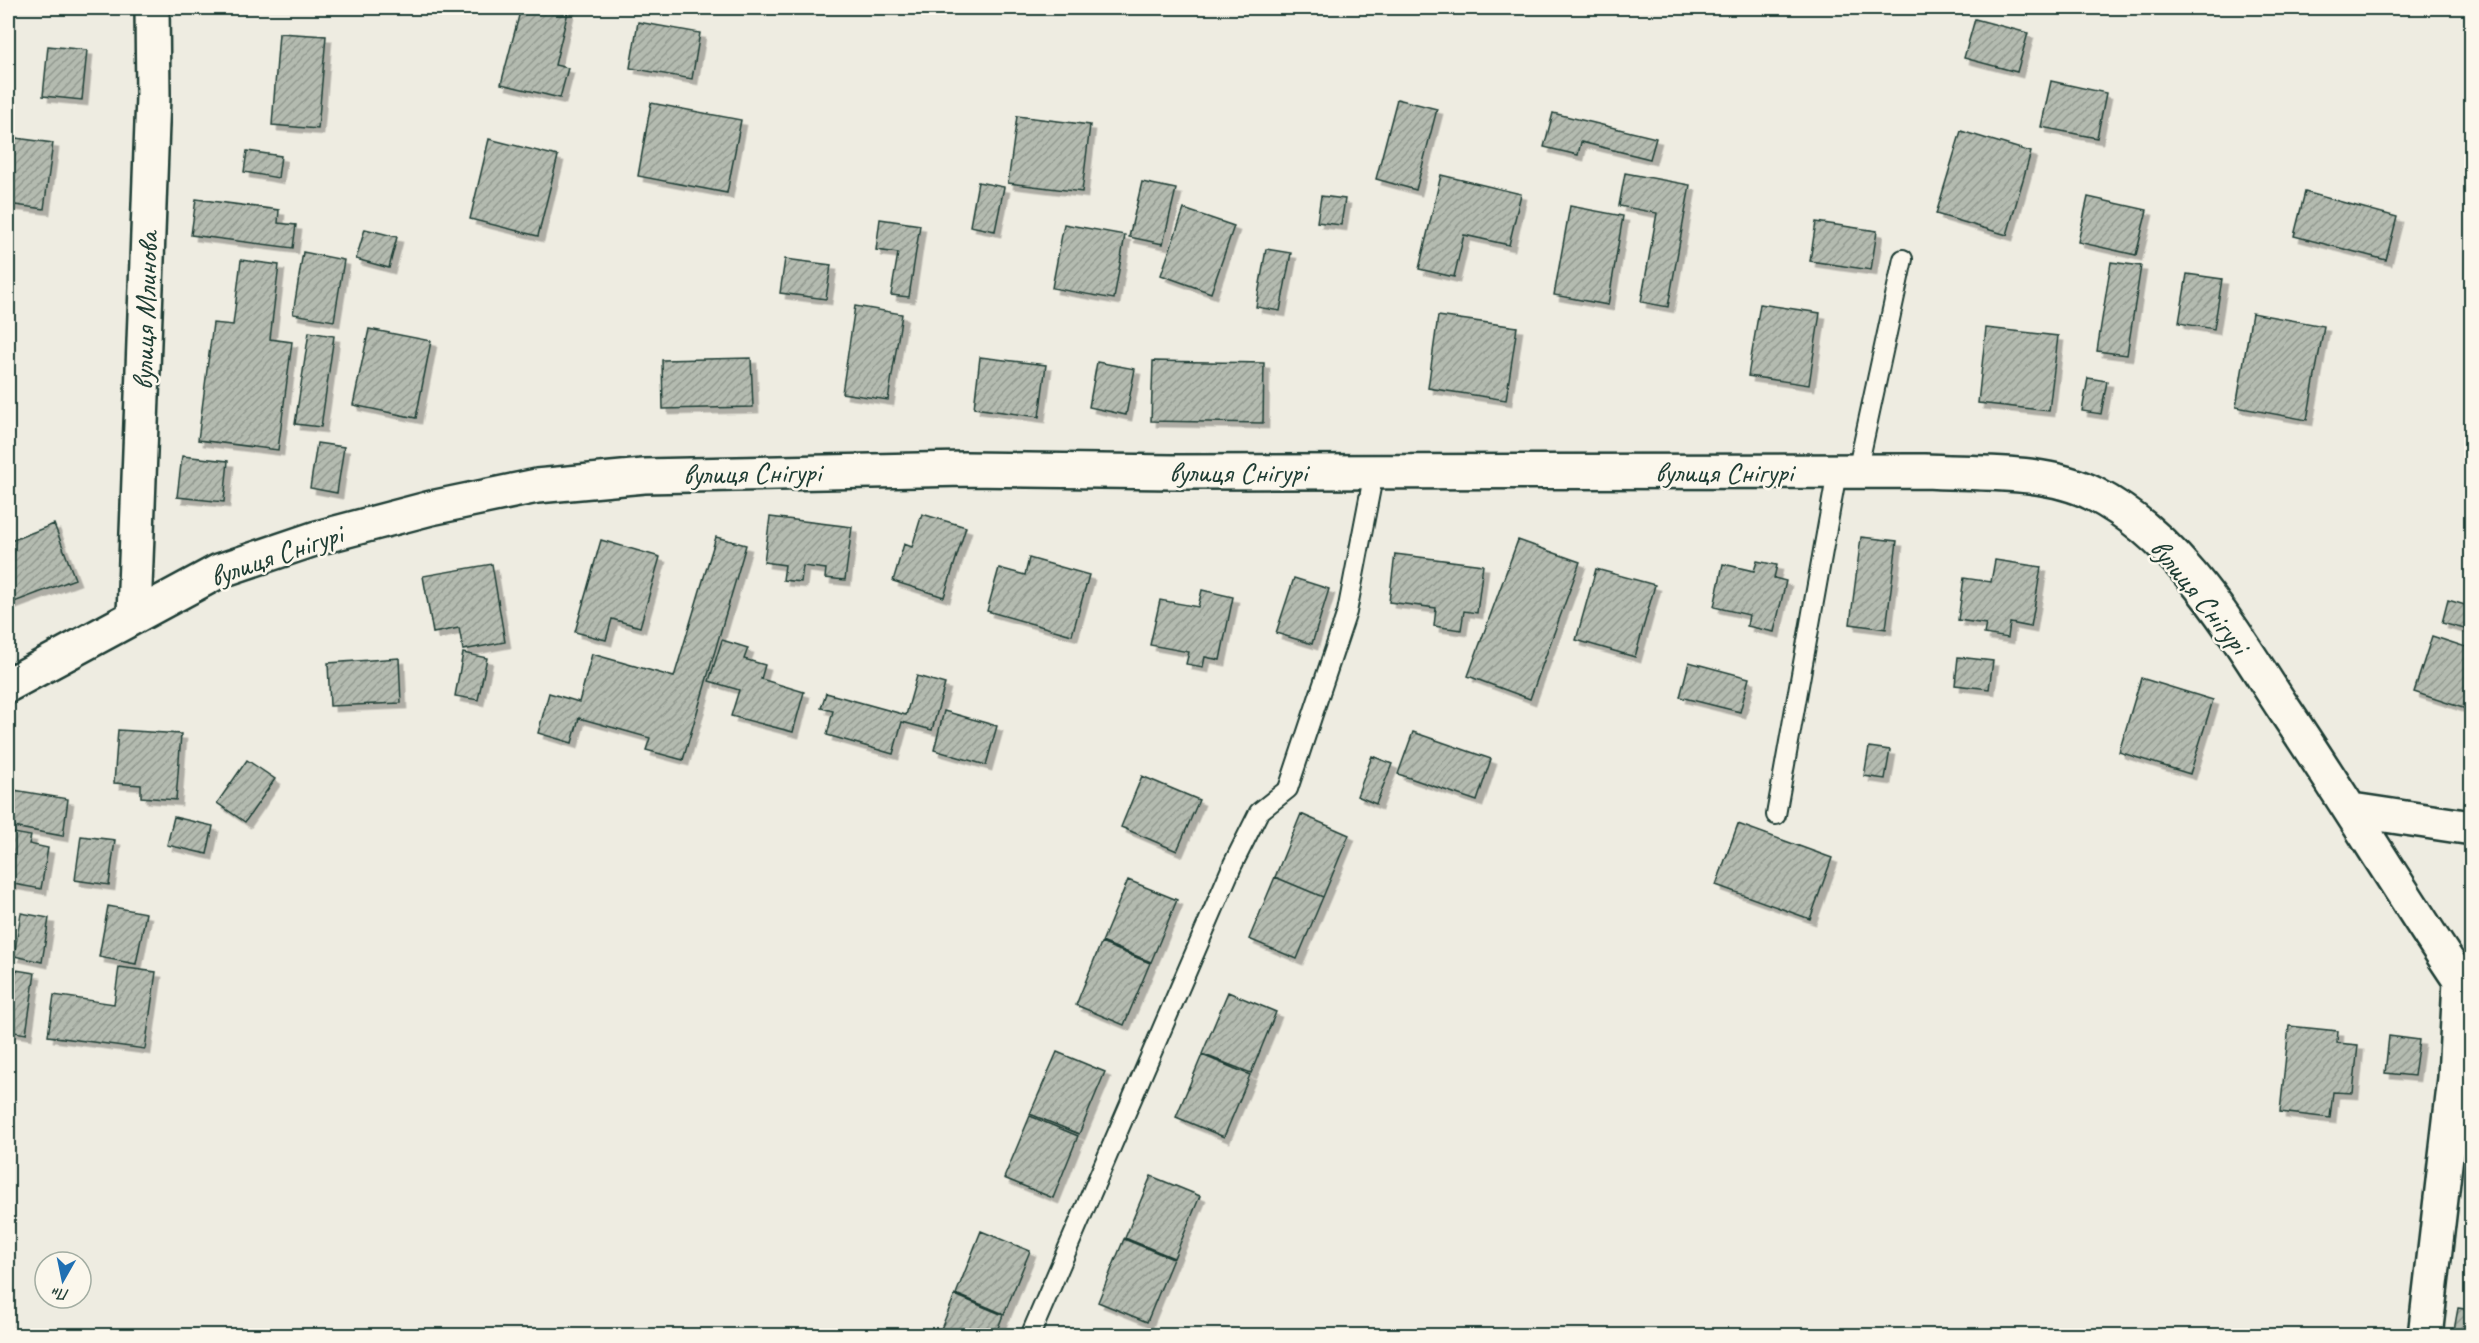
<svg xmlns="http://www.w3.org/2000/svg" width="2479" height="1343" font-family="Caveat,sans-serif">
<style>
.building{fill:url(#building-hatch);stroke:#1f3d34;stroke-width:1.5;filter:url(#shadow)}
.lines{fill:none;stroke-linecap:round;stroke-linejoin:round}
.service-casing{stroke:#1f3d34;stroke-width:22}
.minor-casing{stroke:#1f3d34;stroke-width:38}
.service{stroke:#fbf7ec;stroke-width:18}
.minor{stroke:#fbf7ec;stroke-width:33}
.labels{text-anchor:middle;dominant-baseline:central;stroke-width:5;stroke-linejoin:round;paint-order:stroke}
.street-label{font-size:30px;fill:#1f3d34;stroke:#fbf7ec}
</style>
<defs>
<pattern id="building-hatch" width="6" height="6" patternUnits="userSpaceOnUse" patternTransform="scale(1.5)"><rect width="6" height="6" fill="#b4bbb0"/><path d="M-1 1l2-2M0 6l6-6M5 7l2-2" fill="none" stroke="#929990"/></pattern>
<filter id="shadow"><feDropShadow dx="5.5" dy="5.5" stdDeviation="0" flood-color="#0004"/></filter>
</defs>
<rect width="100%" height="100%" fill="#eeece1"/>
<filter id="ink" filterUnits="userSpaceOnUse"><feTurbulence type="fractalNoise" baseFrequency=".0167" numOctaves="2"/><feDisplacementMap in="SourceGraphic" scale="12" xChannelSelector="R" yChannelSelector="G"/><feConvolveMatrix kernelMatrix="1 2 1 2 8 2 1 2 1" color-interpolation-filters="sRGB"/></filter>
<g filter="url(#ink)">
<path class="building" d="M521 8H569L555 65 568 68 560 98 501 84Z
M1975 19 2028 33 2017 72 1964 58Z
M638 22 700 33 692 79 630 68Z
M279 33 326 36 318 129 272 125Z
M48 46 87 50 82 100 43 96Z
M2051 81 2106 93 2097 138 2041 127Z
M1397 99 1437 109 1416 190 1376 179Z
M651 103 741 120 727 193 638 176Z
M1553 113 1656 138 1650 159 1581 142 1578 155 1544 147Z
M1017 116 1090 125 1082 192 1008 183Z
M1961 131 2031 152 2007 235 1936 214Z
M8 137 53 143 44 209 8 204Z
M489 139 558 156 538 236 470 219Z
M247 151 281 156 278 178 244 172Z
M1625 173 1690 185 1668 307 1641 302 1657 213 1619 206Z
M1441 175 1521 194 1509 245 1464 235 1454 277 1419 269Z
M978 182 1004 187 995 231 970 226Z
M1142 182 1176 189 1163 244 1129 237Z
M2305 192 2397 217 2386 260 2294 236Z
M1321 196 1345 199 1341 225 1317 222Z
M2088 197 2147 210 2136 255 2078 242Z
M196 199 279 210 278 223 296 225 293 248 191 235Z
M1570 206 1623 216 1608 305 1554 295Z
M1184 209 1234 226 1211 293 1161 275Z
M880 219 920 225 909 297 891 295 898 253 876 250Z
M1816 222 1877 231 1871 270 1810 261Z
M1064 224 1125 235 1114 299 1052 288Z
M365 229 397 237 389 268 356 259Z
M1266 249 1291 253 1280 311 1256 307Z
M303 252 344 260 334 321 293 314Z
M785 259 831 265 826 299 780 293Z
M241 260 279 265 270 339 292 342 278 450 198 440 213 323 233 325Z
M2111 262 2141 266 2127 355 2097 351Z
M2187 274 2222 279 2214 329 2179 323Z
M1760 304 1820 313 1809 385 1748 376Z
M855 306 902 314 888 400 842 393Z
M2252 313 2324 326 2307 420 2236 407Z
M1438 316 1517 327 1506 400 1428 388Z
M1986 328 2058 336 2049 411 1978 403Z
M369 329 431 341 416 418 353 405Z
M309 332 334 336 321 427 295 424Z
M980 357 1046 365 1039 417 974 408Z
M751 358 753 407 663 409 662 360Z
M1153 361 1264 363 1263 423 1151 421Z
M1097 362 1135 369 1126 415 1089 407Z
M2088 378 2107 381 2101 414 2082 411Z
M317 443 344 447 337 493 310 488Z
M182 456 228 461 224 502 177 497Z
M922 514 966 527 944 597 893 581 904 544 912 547Z
M770 517 852 527 845 580 825 578 826 569 803 566 801 582 783 580 785 565 764 562Z
M54 524 75 579 9 604 8 542Z
M716 537 746 545 683 760 646 750 650 738 579 718 572 743 538 733 549 693 579 702 592 654 674 677Z
M1861 537 1897 541 1886 629 1850 624Z
M601 540 660 557 640 627 612 619 606 640 575 632Z
M1518 540 1580 562 1530 699 1468 676Z
M1395 554 1483 565 1477 613 1464 611 1461 630 1434 626 1436 608 1389 602Z
M1029 558 1089 575 1072 635 987 611 999 568 1025 575Z
M1995 560 2041 567 2031 627 2010 623 2008 638 1984 634 1986 624 1958 620 1964 578 1991 582Z
M1757 561 1777 565 1774 578 1786 581 1774 632 1747 626 1749 615 1714 607 1723 564 1754 571Z
M492 564 505 642 463 650 459 628 433 633 423 576Z
M1596 569 1655 585 1635 657 1576 640Z
M1294 578 1329 589 1312 644 1276 633Z
M1202 590 1233 597 1220 660 1205 657 1203 667 1186 664 1189 652 1150 645 1160 600 1198 607Z
M2448 600 2472 607V631L2442 623Z
M2432 636 2472 649V711L2414 692Z
M722 640 748 648 744 659 765 665 761 679 804 692 793 732 731 716 739 690 709 681Z
M463 653 487 658 478 700 455 696Z
M1958 657 1993 661 1989 689 1955 685Z
M399 658 401 703 330 706 328 663Z
M1689 662 1749 678 1740 712 1680 697Z
M917 676 945 684 932 730 902 722 893 754 827 735 833 711 821 708 826 693 906 715Z
M2141 678 2213 700 2190 774 2119 752Z
M944 711 997 726 986 765 934 750Z
M118 730 181 734 176 800 141 797V785L114 783Z
M1413 732 1491 759 1477 801 1398 774Z
M1869 747 1890 750 1885 779 1864 776Z
M1372 756 1392 764 1376 804 1357 796Z
M247 760 275 779 245 822 217 803Z
M1142 776 1199 800 1177 851 1121 827Z
M8 789 68 799 63 836 8 826Z
M1301 814 1349 835 1323 897 1275 877Z
M174 817 213 826 207 854 167 845Z
M1738 824 1832 858 1810 919 1716 885Z
M8 832 31 836 29 844 48 848 41 889 8 883Z
M81 836 115 840 109 885 75 880Z
M1275 877 1323 897 1297 959 1249 939Z
M1128 880 1177 900 1151 962 1102 942Z
M108 906 146 913 136 964 99 957Z
M21 913 49 918 42 962 14 956Z
M1101 943 1150 963 1124 1025 1076 1005Z
M119 967 156 972 145 1049 48 1036 54 995 114 1004Z
M16 970 35 973 26 1034 8 1031Z
M1228 992 1276 1012 1251 1073 1202 1054Z
M2289 1026 2338 1031 2337 1043 2358 1045 2353 1093 2333 1092 2330 1118 2280 1112Z
M2389 1036 2419 1040 2414 1076 2385 1073Z
M1057 1052 1105 1072 1079 1134 1030 1114Z
M1202 1055 1250 1075 1224 1137 1176 1117Z
M1030 1116 1078 1136 1053 1198 1004 1178Z
M1151 1176 1200 1196 1174 1258 1125 1238Z
M981 1231 1030 1251 1004 1314 956 1294Z
M1124 1239 1173 1259 1147 1322 1098 1302Z
M955 1295 1003 1315 995 1336H938Z
M2458 1308 2472 1310V1336H2453Z"/>
<g class="lines">
<defs>
<path id="service" d="M1857 472 1903 259
M1776 815 1837 472
M1030 1336 1233 864 1259 812 1288 789 1347 612 1374 472"/>
<path id="minor" d="M134 615 153 96 152 8
M8 685 219 571 317 538 431 508 537 486 644 476 965 469 1173 472 1924 471C1978 474 2046 469 2094 494 2181 539 2232 630 2284 709 2348 804 2407 903 2472 998
M2352 810 2472 828
M2425 1336 2455 1078 2460 981"/>
</defs>
<use href="#service" class="service-casing"/>
<use href="#minor" class="minor-casing"/>
<use href="#service" class="service"/>
<use href="#minor" class="minor"/>
</g>
</g>
<g class="labels">
<g class="street-label">
<text transform="translate(145 311) rotate(-88)">вулиця Млинова</text>
<text x="1238" y="472">вулиця Снігурі</text>
<text x="1724" y="472">вулиця Снігурі</text>
<text transform="translate(752 473) rotate(-1)">вулиця Снігурі</text>
<text transform="translate(276 555) rotate(-19)">вулиця Снігурі</text>
<text transform="translate(2200 596) rotate(51)">вулиця Снігурі</text>
</g>
</g>
<rect width="2479" height="1343" fill="none" stroke="#fbf7ec" stroke-width="30"/>
<rect x="15" y="15" width="2449" height="1313" fill="none" stroke="#1f3d34" stroke-width="2" filter="url(#ink)"/>
<g transform="translate(63 1280) rotate(189)"><circle r="28" fill="#fbf7ec" stroke="#a3ada2" stroke-width="1.5"/>
<path d="M0-4.5L10 22L0 15L-10 22Z" fill="#1f6fb2"/>
<text y="-9" font-size="16" font-weight="bold" text-anchor="middle" fill="#1f3d34">Пн</text>
</g>
</svg>
